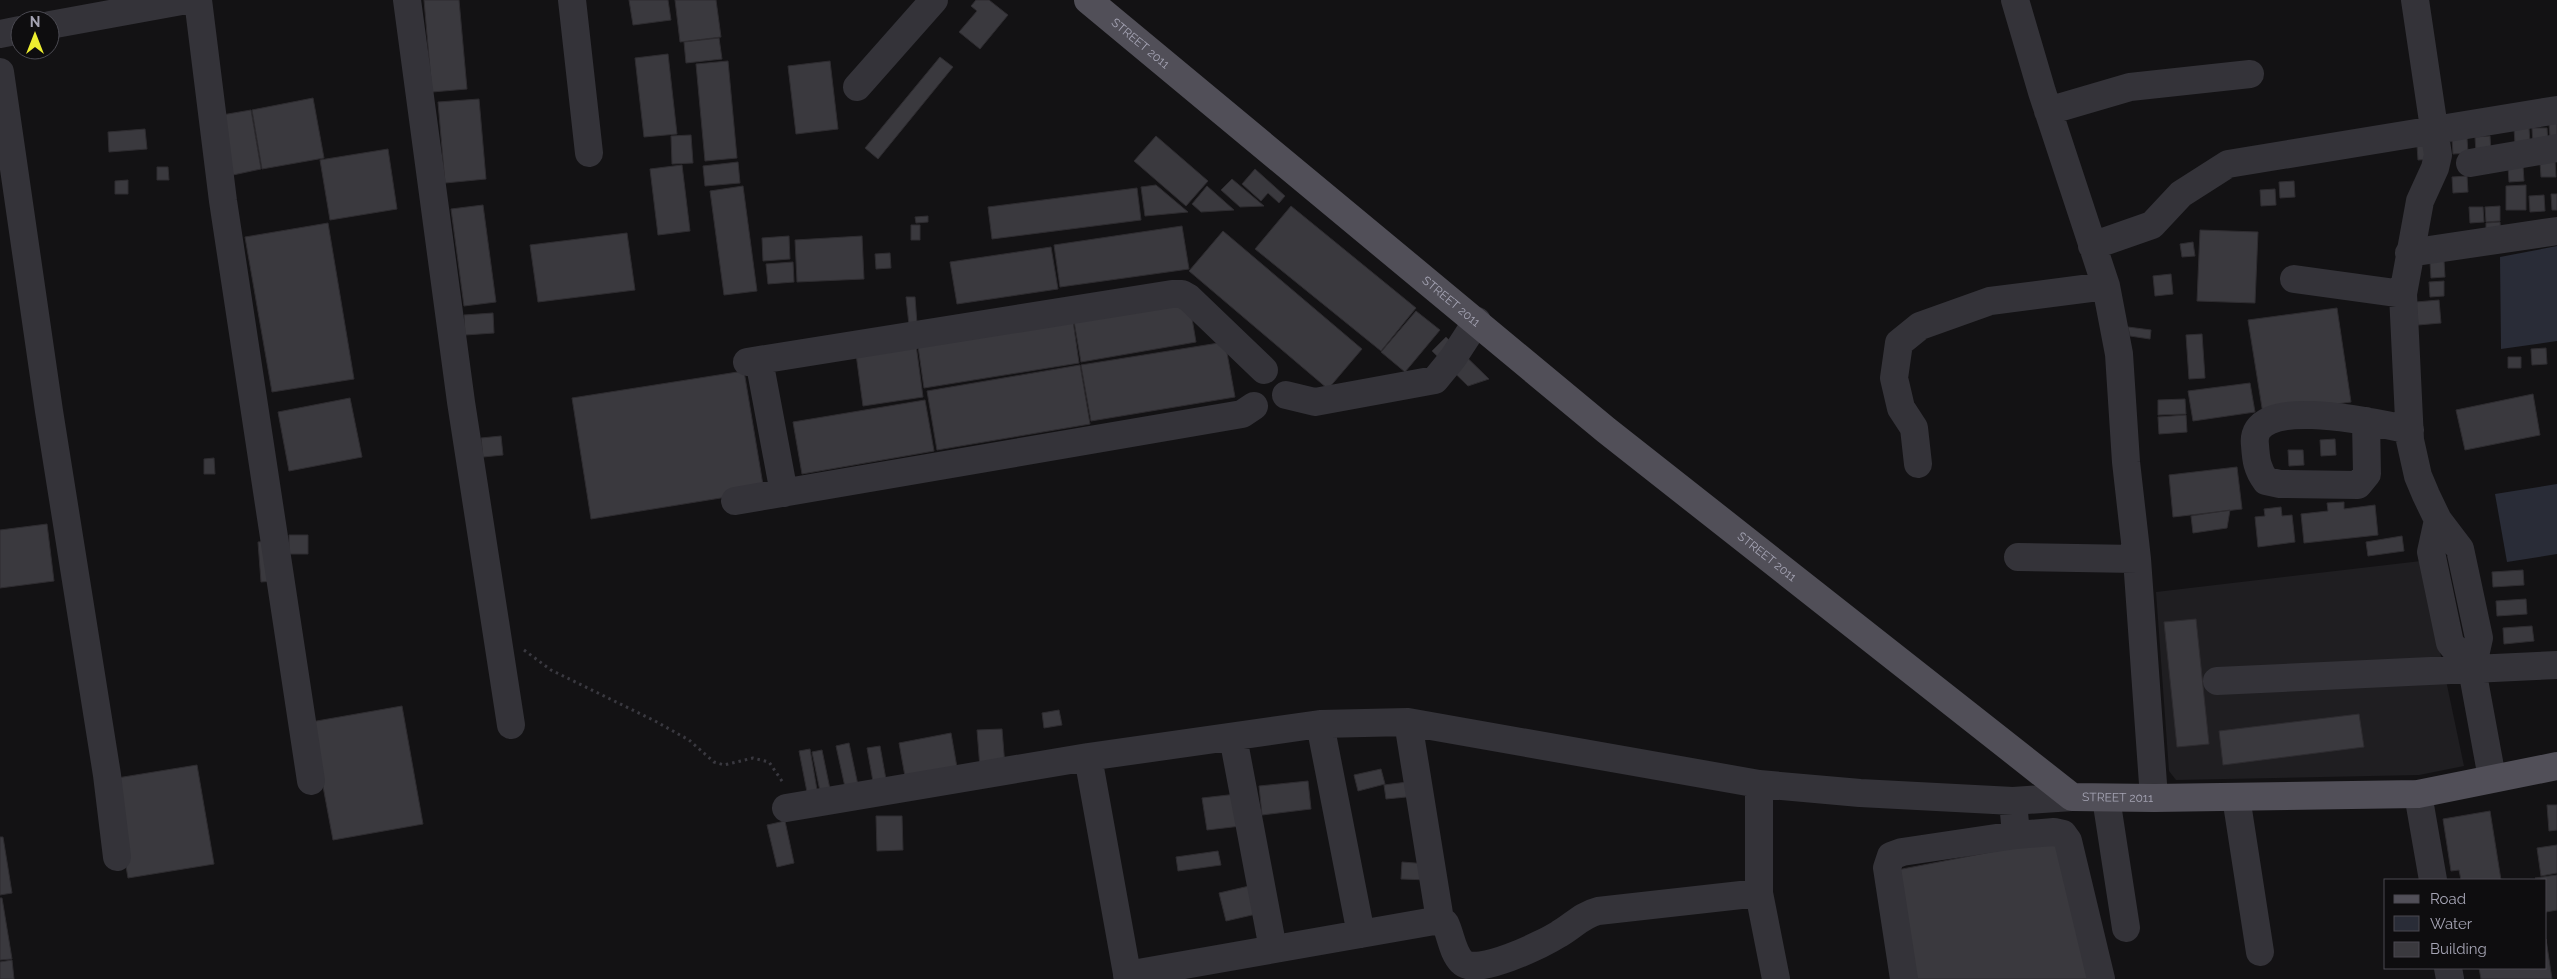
<svg xmlns="http://www.w3.org/2000/svg" width="2557" height="979" font-family="Raleway,sans-serif">
<style>
.built{fill:#1f1e21}
.water{fill:#292c37}
.building{fill:#3a393e;stroke:#2e2c30}
.lines{fill:none;stroke-linecap:round;stroke-linejoin:round}
.path{stroke:#3a3940;stroke-width:3;stroke-dasharray:2.5 4;stroke-linecap:butt}
.minor{stroke:#343339;stroke-width:28}
.major{stroke:#514f58;stroke-width:28}
.labels{text-anchor:middle;dominant-baseline:central;stroke-width:4;stroke-linejoin:round;paint-order:stroke}
.street-label{font-size:12px;fill:#a5a4b4;stroke:#0e0d0f}
</style>
<rect width="100%" height="100%" fill="#131214"/>
<path class="built" d="M2421 561 2464 766 2419 775 2176 780 2169 771 2156 592Z"/>
<path class="water" d="M2557 246V341L2501 349 2500 257Z
M2557 484V554L2507 562 2495 494Z"/>
<path class="building" d="M424 0H459L467 89 432 92Z
M629 0H668L671 20 633 25Z
M675 0H716L721 37 680 42Z
M976 0H989L1008 15 980 49 959 32 977 11 971 6Z
M719 38 722 59 686 63 684 42Z
M668 54 677 134 644 137 635 58Z
M940 57 953 67 878 159 865 148Z
M728 61 737 158 705 161 696 64Z
M830 61 838 129 796 134 788 66Z
M313 98 324 158 262 169 252 110Z
M479 99 486 179 445 183 438 102Z
M251 110 261 169 233 175 222 115Z
M2549 122H2557V138H2550Z
M2514 128H2529L2530 143 2515 144Z
M2532 128H2547L2548 143 2533 144Z
M145 129 147 149 109 152 108 132Z
M691 135 693 163 672 164 671 136Z
M1156 136 1208 181 1186 206 1134 161Z
M2490 136 2491 152 2476 153 2475 137Z
M2452 138H2467L2468 153 2453 154Z
M2432 144 2433 159 2418 160 2417 145Z
M388 149 397 209 330 220 320 160Z
M2555 161 2556 177H2541L2540 162Z
M738 162 740 183 705 186 703 166Z
M682 165 690 231 658 235 650 169Z
M2508 166H2523L2524 181 2509 182Z
M157 167H168L169 180H157Z
M1255 169 1285 196 1279 203 1268 193 1261 201 1242 184Z
M2467 176 2468 192 2453 193 2452 177Z
M1232 179 1264 206 1240 207 1221 190Z
M128 180V194H115V181Z
M2294 181 2295 197 2280 198 2279 182Z
M1156 185 1188 212 1145 216 1141 187Z
M2526 185V210H2506V186Z
M743 186 757 291 724 295 710 191Z
M1207 186 1234 210 1201 212 1192 204Z
M1137 188 1141 220 992 239 988 207Z
M2275 189 2276 205 2261 206 2260 190Z
M2551 194H2557V210H2552Z
M2544 195 2545 211 2530 212 2529 196Z
M483 205 496 302 464 306 451 209Z
M1291 206 1416 308 1381 351 1255 249Z
M2500 206V221L2486 222 2485 207Z
M2469 207H2483L2484 222 2470 223Z
M928 216V222L916 223 915 217Z
M2500 222 2501 237 2486 238V223Z
M328 223 354 379 272 392 245 237Z
M911 225H920V240H911Z
M1182 226 1189 269 1060 287 1054 245Z
M2200 230 2258 232 2255 303 2197 301Z
M1223 231 1362 349 1328 389 1189 271Z
M627 233 635 290 538 302 530 245Z
M789 236 790 259 763 261 762 238Z
M862 236 864 279 797 282 795 240Z
M2193 242 2195 256 2182 257 2180 244Z
M1051 247 1058 289 957 304 950 262Z
M890 253 891 268 876 269 875 254Z
M2444 261 2445 277 2431 278 2430 262Z
M793 262 794 282 768 284 766 264Z
M2171 274 2173 294 2155 296 2153 276Z
M2444 281V296L2430 297 2429 282Z
M906 297H915L917 324 909 325Z
M2439 300 2441 323 2418 325 2416 302Z
M1189 301 1196 342 1081 362 1074 321Z
M2337 308 2351 402 2263 414 2248 320Z
M1416 311 1440 330 1405 372 1381 352Z
M493 313 494 333 465 335 464 315Z
M1073 321 1079 363 924 388 918 346Z
M2128 327 2151 330 2150 339 2130 336Z
M2202 334 2205 378 2189 379 2186 335Z
M1446 337 1489 379 1468 386 1432 351Z
M1225 342 1235 397 1091 421 1081 365Z
M916 345 923 397 863 406 856 354Z
M2546 348 2547 364 2532 365 2531 349Z
M2508 357H2521V368H2508Z
M1080 365 1090 424 937 450 927 391Z
M744 371 764 491 591 519 572 398Z
M2250 383 2255 412 2193 421 2188 391Z
M2533 394 2540 435 2465 450 2456 410Z
M350 398 362 457 289 471 278 412Z
M2185 399 2186 414 2158 415V400Z
M925 400 934 451 802 474 793 422Z
M2186 415 2187 432 2159 434 2158 417Z
M501 436 503 455 483 457 481 438Z
M2335 439 2336 455 2321 456 2320 440Z
M2288 450H2303L2304 465 2289 466Z
M214 458 215 474H204V459Z
M2237 467 2242 509 2173 517 2169 475Z
M2344 502V509L2375 505 2378 535 2304 543 2301 514 2328 511 2327 503Z
M2281 507 2282 516 2292 515 2295 542 2258 547 2255 517 2265 516 2264 509Z
M2230 510 2227 528 2193 533 2191 516Z
M47 524 54 581 0 588V530Z
M289 535H308V554H289Z
M2402 536 2404 551 2368 556 2366 542Z
M270 541 273 581 261 582 258 542Z
M2523 570 2524 585 2493 587 2492 572Z
M2526 599 2527 614 2497 616 2496 601Z
M2196 619 2209 744 2177 747 2164 622Z
M2532 626 2534 641 2504 644 2503 628Z
M402 706 423 824 333 840 311 722Z
M1059 710 1062 725 1044 728 1042 713Z
M2359 714 2364 747 2223 765 2219 731Z
M1002 729 1005 766 980 768 977 730Z
M951 733 958 773 906 782 899 743Z
M849 743 858 785 845 787 836 746Z
M880 746 887 785 874 787 867 748Z
M810 749 817 790 807 792 799 751Z
M822 750 830 789 820 791 812 752Z
M197 765 214 864 128 878 111 779Z
M1381 769 1385 784 1358 791 1354 775Z
M1308 781 1311 809 1262 815 1259 786Z
M1415 781 1417 796 1386 799 1384 785Z
M1237 794 1241 826 1207 830 1202 798Z
M2547 805H2557V830L2549 831Z
M2490 811 2501 880H2461L2459 870 2451 871 2443 819Z
M876 816H902L903 850 877 851Z
M785 821 794 863 777 867 767 825Z
M0 837H3L12 893 0 895Z
M2064 838 2091 979H1917L1897 870Z
M2557 845V873L2541 876 2537 848Z
M1218 851 1221 865 1178 871 1176 857Z
M1402 862 1428 864V880L1401 879Z
M2557 875V910L2546 912V880L2535 878Z
M1258 884 1265 912 1226 921 1219 893Z
M0 898H2L12 959 0 960Z
M2546 939 2552 979H2481L2479 968H2546Z
M12 960 14 979H0V962Z"/>
<g class="lines">
<path class="path" d="M524 650 551 670 655 721 689 740 714 762 724 765 753 758 769 762 784 784"/>
<path class="minor" d="M198 0 223 201 311 781
M407 0 461 402 511 725
M572 0 589 153
M2015 0 2042 92 2106 286 2119 354 2126 462 2137 559 2154 798
M2415 0 2438 155 2435 168 2420 201 2403 294 2410 440 2418 476 2426 495 2438 520 2460 549 2479 638 2472 669 2492 778
M50 25 187 0
M0 34 20 30
M0 72 49 411 107 775 117 857
M857 87 934 0
M2048 111 2130 87 2250 74
M2470 163 2557 148
M2092 246 2152 225 2181 194 2228 164 2557 110
M2409 253 2557 231
M2294 279 2403 294
M759 360 784 493
M747 362 1172 294H1182L1189 298 1264 370
M1286 395 1315 402 1435 380 1453 358 1477 321
M2366 421 2367 474 2358 485 2280 484 2266 481C2257 469 2256 460 2255 445 2248 392 2381 424 2410 430
M1918 464 1914 428 1901 408 1894 378 1899 343 1920 326 1990 301 2106 286
M735 501 1242 414 1254 406
M2438 520 2431 552 2450 643 2472 669
M2018 557 2137 559
M2217 681 2557 665
M1408 722 1440 920 1445 923C1451 935 1452 952 1462 962 1476 977 1543 944 1559 934 1573 926 1582 915 1598 911L1759 893
M1320 724 1361 934
M1233 737 1273 949
M1088 757 1128 979
M1759 784V893L1776 979
M2418 794 2433 880
M2236 797 2260 952
M2106 798 2126 928
M786 808 1088 757 1320 724 1408 722 1759 784 1860 793 2013 801 2072 797
M2016 835 2054 832 2063 834 2068 841 2101 979
M2448 968 2450 979
M1127 975 1440 920
M1904 979 1887 868 1891 856 1902 852 2016 835 2013 801"/>
<path class="major" id="s1" d="M1088 0 1606 430 2072 797 2154 798 2418 794 2557 766"/>
</g>
<g class="labels">
<g class="street-label">
<text stroke="none"><textPath href="#s1" startOffset="68">STREET 2011</textPath></text>
<text stroke="none"><textPath href="#s1" startOffset="472">STREET 2011</textPath></text>
<text stroke="none"><textPath href="#s1" startOffset="878">STREET 2011</textPath></text>
<text stroke="none"><textPath href="#s1" startOffset="1312">STREET 2011</textPath></text>
</g>
</g>
<rect x="2384" y="879" width="162" height="90" fill="#0e0d0f" stroke="#4a4951"/>
<rect x="2394" y="895" width="25" height="8" fill="#514f58" stroke="#4a4951"/>
<text x="2430" y="904" font-size="15" fill="#a5a4b4">Road</text>
<rect x="2394" y="916" width="25" height="15" fill="#292c37" stroke="#4a4951"/>
<text x="2430" y="929" font-size="15" fill="#a5a4b4">Water</text>
<rect x="2394" y="942" width="25" height="15" fill="#3a393e" stroke="#4a4951"/>
<text x="2430" y="954" font-size="15" fill="#a5a4b4">Building</text>
<g transform="translate(35 35)"><circle r="24" fill="#0e0d0f" stroke="#4a4951"/>
<path d="M0-4L9 19L0 12L-9 19Z" fill="#edee30"/>
<text y="-8" font-size="14" font-weight="bold" text-anchor="middle" fill="#a5a4b4">N</text>
</g>
</svg>
